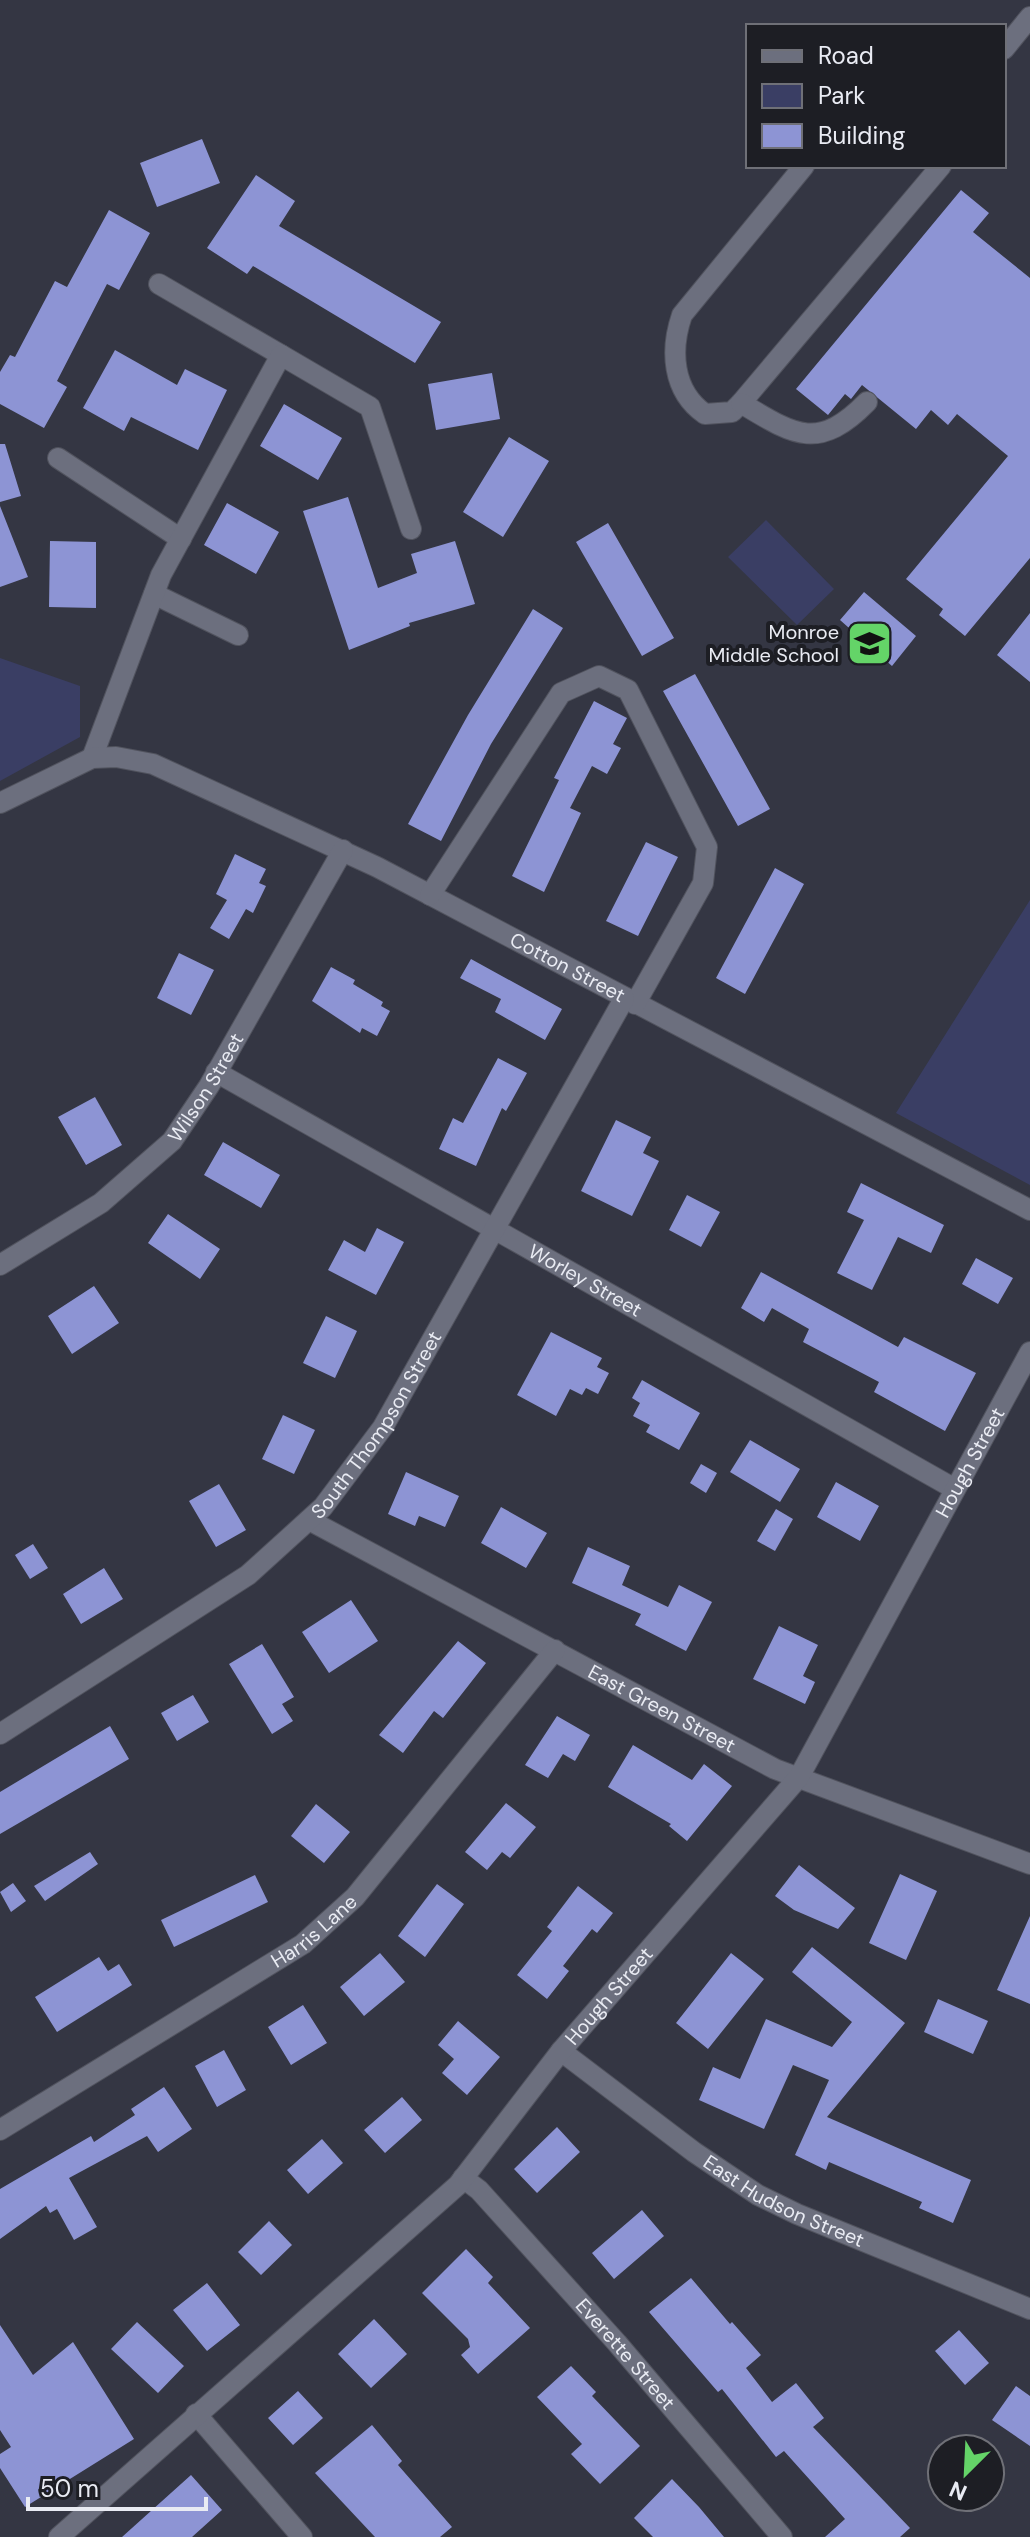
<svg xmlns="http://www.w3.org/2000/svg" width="1030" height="2537" font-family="'DM Sans',sans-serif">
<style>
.green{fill:#3a3e64}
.building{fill:#8d94d4}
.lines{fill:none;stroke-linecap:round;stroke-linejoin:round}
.minor-casing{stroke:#51535e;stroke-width:22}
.minor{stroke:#6c6f7e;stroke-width:20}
.labels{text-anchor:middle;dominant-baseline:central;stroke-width:8;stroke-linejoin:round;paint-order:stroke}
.poi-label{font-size:20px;fill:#e9ebf3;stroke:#1d1e24;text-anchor:end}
.street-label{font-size:20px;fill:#e9ebf3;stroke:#1d1e24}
</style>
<rect width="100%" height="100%" fill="#343643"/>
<path class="green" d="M766 520 834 589 797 625 728 557Z
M0 658 80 686V737L0 781Z
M1030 900V1185L896 1113Z"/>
<path class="building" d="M202 139 220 183 157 207 140 163Z
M256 175 295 201 279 226 441 322 415 363 253 266 247 274 207 248Z
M961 190 989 213 973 232 1030 278V558L965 636 939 615 943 609 906 579 1008 456 957 414 948 425 931 410 916 429 862 385 851 399 845 394 828 415 796 389Z
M109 210 150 233 119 290 107 284 57 381 67 387 44 428 0 404V372L10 355 15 357 55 281 67 287Z
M115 350 177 385 185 369 227 390 198 450 131 417 124 431 83 408Z
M492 373 500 419 436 430 428 384Z
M284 404 342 438 318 480 260 446Z
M509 437 549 461 503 537 463 512Z
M0 444H5L21 496 0 502Z
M348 497 378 588 417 573 411 554 455 541 475 604 409 623 410 626 349 650 303 511Z
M227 503 279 532 256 574 204 545Z
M0 506 28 577 0 587Z
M608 523 674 638 642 656 576 542Z
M50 541 96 542V608L49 607Z
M864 592 916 636 892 666 840 620Z
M533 609 563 628 491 744 441 841 408 824 468 715Z
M1030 613V682L997 655Z
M695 674 770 809 738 826 663 691Z
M594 701 627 718 613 744 621 748 607 774 592 766 570 808 581 813 544 892 512 876 559 780 554 778Z
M646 842 678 857 638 936 606 921Z
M235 854 266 869 259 883 266 886 253 913 246 909 229 939 210 928 227 900 216 894Z
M775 868 804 884 745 994 716 978Z
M179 953 214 970 191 1015 157 998Z
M471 959 562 1009 545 1040 495 1012 501 999 460 978Z
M331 967 355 980 353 984 383 1002 381 1006 390 1011 377 1036 362 1028 360 1033 312 1001Z
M498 1058 527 1073 506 1111 502 1108 476 1166 439 1149 453 1118 463 1123Z
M95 1097 122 1145 86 1165 58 1117Z
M616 1120 651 1137 643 1153 659 1161 632 1216 581 1191Z
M223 1142 280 1175 261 1208 204 1175Z
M861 1183 944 1225 931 1253 898 1237 872 1290 837 1273 864 1220 847 1212Z
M687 1195 720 1212 701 1247 669 1230Z
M168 1214 220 1249 200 1279 148 1243Z
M377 1228 404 1242 376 1295 328 1270 344 1240 365 1252Z
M976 1258 1013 1278 998 1304 962 1284Z
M761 1272 898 1347 904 1337 976 1373 945 1431 874 1392 879 1382 803 1342 809 1329 772 1308 764 1322 741 1308Z
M94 1286 119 1323 72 1354 48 1316Z
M326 1316 357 1331 335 1378 303 1363Z
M551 1332 602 1358 597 1367 609 1373 598 1394 586 1388 582 1395 570 1389 556 1416 517 1395Z
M642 1380 700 1413 679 1450 646 1432 650 1425 633 1416 640 1403 632 1398Z
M283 1415 315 1430 294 1474 262 1459Z
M750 1440 800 1469 780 1502 730 1472Z
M701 1464 717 1473 706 1493 690 1483Z
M406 1472 459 1496 445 1527 419 1516 415 1526 388 1514Z
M836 1482 879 1506 860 1541 817 1517Z
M219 1484 246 1530 216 1547 189 1501Z
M501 1507 547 1533 526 1568 481 1543Z
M776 1509 793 1519 775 1551 757 1541Z
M33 1544 48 1568 30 1579 15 1555Z
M588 1547 630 1566 622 1585 668 1607 679 1585 712 1602 686 1651 635 1625 641 1614 572 1583Z
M104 1568 123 1599 81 1624 63 1594Z
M351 1600 378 1641 329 1673 302 1632Z
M779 1626 818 1645 803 1676 815 1682 805 1704 753 1679Z
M458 1641 486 1663 443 1718 434 1711 403 1753 379 1735Z
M262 1644 294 1697 282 1704 293 1721 272 1734 229 1664Z
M193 1695 209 1722 177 1741 161 1713Z
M557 1716 590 1735 575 1761 563 1754 548 1778 525 1765Z
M110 1726 129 1759 0 1834V1792Z
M633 1745 692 1780 704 1764 732 1786 687 1841 669 1826 671 1824 608 1787Z
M506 1803 536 1827 510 1858 502 1852 487 1870 465 1852Z
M316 1804 350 1832 324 1863 291 1836Z
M90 1852 98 1864 45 1901 34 1886Z
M799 1865 855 1908 838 1929 794 1910 775 1896Z
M900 1874 937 1891 906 1960 869 1943Z
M255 1875 268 1902 174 1947 161 1920Z
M13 1883 26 1901 11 1912 0 1892Z
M437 1884 464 1904 425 1957 398 1936Z
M578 1886 613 1913 597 1933 592 1929 563 1966 569 1971 547 1999 517 1975 552 1931 547 1927Z
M1030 1916V2004L997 1990Z
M812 1947 905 2023 827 2117 971 2180 953 2223 919 2208 922 2202 829 2162 826 2170 795 2155 829 2080 793 2065 764 2129 699 2100 713 2067 740 2079 766 2019 832 2047 852 2022 792 1972Z
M380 1953 405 1982 364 2016 340 1987Z
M731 1953 764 1979 708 2049 676 2023Z
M99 1957 108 1971 119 1964 132 1985 57 2032 35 1997Z
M938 1999 988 2021 973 2054 924 2032Z
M303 2005 327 2043 291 2065 268 2027Z
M458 2021 500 2057 467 2095 442 2073 454 2059 438 2045Z
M224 2050 246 2090 217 2107 195 2066Z
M164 2087 192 2129 158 2152 147 2136 69 2178 97 2227 74 2240 57 2209 50 2213 46 2206 0 2239V2189L91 2136 94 2142 135 2115 131 2109Z
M402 2097 422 2120 385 2153 364 2130Z
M557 2127 580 2152 537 2193 514 2169Z
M322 2139 343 2163 308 2194 287 2170Z
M642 2210 664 2236 614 2279 592 2253Z
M269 2221 292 2245 261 2275 238 2252Z
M466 2249 493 2277 488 2283 530 2328 478 2374 461 2355 470 2347 468 2339 422 2293Z
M691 2278 730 2324 732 2322 761 2355 746 2368 772 2402 796 2383 824 2418 813 2427 910 2528 900 2537H825L845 2519 784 2451 776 2457 722 2389 718 2392 649 2312Z
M207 2283 240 2325 207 2351 173 2310Z
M374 2319 407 2354 371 2388 338 2354Z
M137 2322 184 2366 158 2393 111 2349Z
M0 2325 33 2375 73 2342 134 2439 25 2507 0 2468V2454L11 2447 0 2430Z
M959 2330 989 2363 965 2385 935 2351Z
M571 2366 596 2392 592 2396 640 2446 600 2484 571 2454 582 2444 537 2397Z
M1016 2386 1030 2396V2446L992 2420Z
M298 2391 323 2418 293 2445 268 2418Z
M372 2425 402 2461 398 2465 452 2527 440 2537H375L315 2473Z
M191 2475 222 2510 192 2537H122Z
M672 2479 699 2507 724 2537H653L634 2518Z"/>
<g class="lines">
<defs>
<g id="minor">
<path d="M1004 49 1030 17"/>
<path d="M804 166 682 315C670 350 672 391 705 414L732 412 741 403 941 166"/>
<path d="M159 284 281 355"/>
<path d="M741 403C794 435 818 452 867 402"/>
<path d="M58 458 181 539"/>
<path d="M154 594 238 635"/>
<path d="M92 758 161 575 281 355 370 407 411 529"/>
<path id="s1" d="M0 803 92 758 116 757 153 764 377 867 1030 1210"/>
<path d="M430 895 561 693 599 676 628 690 707 847 703 883 635 1004"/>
<path id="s2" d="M216 1072 955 1489"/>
<path id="s3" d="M0 1265 101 1203 172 1141 209 1086 343 850"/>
<path id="s4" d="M309 1520 775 1769 1030 1864"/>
<path id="s5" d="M0 1734 248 1575 323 1507 383 1427 624 999"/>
<path id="s6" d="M561 2051 694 2152 758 2195 797 2214 1030 2309"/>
<path id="s7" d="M0 2130 303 1944 355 1897 555 1650"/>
<path id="s8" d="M463 2178 479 2190 617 2343 782 2537"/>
<path d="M196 2414 302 2537"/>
<path id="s9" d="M59 2537 458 2185 561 2051 799 1777 1030 1352"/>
</g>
</defs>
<use href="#minor" class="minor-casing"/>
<use href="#minor" class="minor"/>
</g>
<defs>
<symbol id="school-square" viewBox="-11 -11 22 22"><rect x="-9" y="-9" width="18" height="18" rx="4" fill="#64d468" stroke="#1d1e24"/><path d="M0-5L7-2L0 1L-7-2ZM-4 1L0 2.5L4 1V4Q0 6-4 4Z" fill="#111"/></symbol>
</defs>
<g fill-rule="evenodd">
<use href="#school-square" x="844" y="618" width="51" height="51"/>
</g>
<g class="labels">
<g class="poi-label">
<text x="839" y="632">Monroe<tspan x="839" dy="23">Middle School</tspan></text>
</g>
<g class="street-label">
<text stroke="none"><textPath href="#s1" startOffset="626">Cotton Street</textPath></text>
<text stroke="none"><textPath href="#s3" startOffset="276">Wilson Street</textPath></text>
<text stroke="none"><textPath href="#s2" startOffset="424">Worley Street</textPath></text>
<text stroke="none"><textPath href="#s5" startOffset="494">South Thompson Street</textPath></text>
<text stroke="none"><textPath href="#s9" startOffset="1422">Hough Street</textPath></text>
<text stroke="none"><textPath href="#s4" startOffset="400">East Green Street</textPath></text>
<text stroke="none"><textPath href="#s7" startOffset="372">Harris Lane</textPath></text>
<text stroke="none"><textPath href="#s9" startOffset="774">Hough Street</textPath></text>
<text stroke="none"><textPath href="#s6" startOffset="270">East Hudson Street</textPath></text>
<text stroke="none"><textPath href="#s8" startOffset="240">Everette Street</textPath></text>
</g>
</g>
<rect x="746" y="24" width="260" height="144" fill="#1d1e24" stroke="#6f7077" stroke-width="2"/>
<rect x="762" y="50" width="40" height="12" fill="#6c6f7e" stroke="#6f7077" stroke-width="2"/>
<text x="818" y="64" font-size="24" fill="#e9ebf3">Road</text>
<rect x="762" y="84" width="40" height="24" fill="#3a3e64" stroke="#6f7077" stroke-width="2"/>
<text x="818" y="104" font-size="24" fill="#e9ebf3">Park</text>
<rect x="762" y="124" width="40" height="24" fill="#8d94d4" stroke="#6f7077" stroke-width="2"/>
<text x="818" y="144" font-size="24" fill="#e9ebf3">Building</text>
<g transform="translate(966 2473) rotate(204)"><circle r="38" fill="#1d1e24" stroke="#6f7077" stroke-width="2"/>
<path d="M0-6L14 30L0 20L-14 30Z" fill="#64d468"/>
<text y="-12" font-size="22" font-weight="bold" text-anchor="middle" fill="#e9ebf3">N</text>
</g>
<path d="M28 2497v12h178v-12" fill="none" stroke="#e9ebf3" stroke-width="4"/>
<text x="40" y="2497" font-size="24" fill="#e9ebf3" stroke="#1d1e24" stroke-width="6" paint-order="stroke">50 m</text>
</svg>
